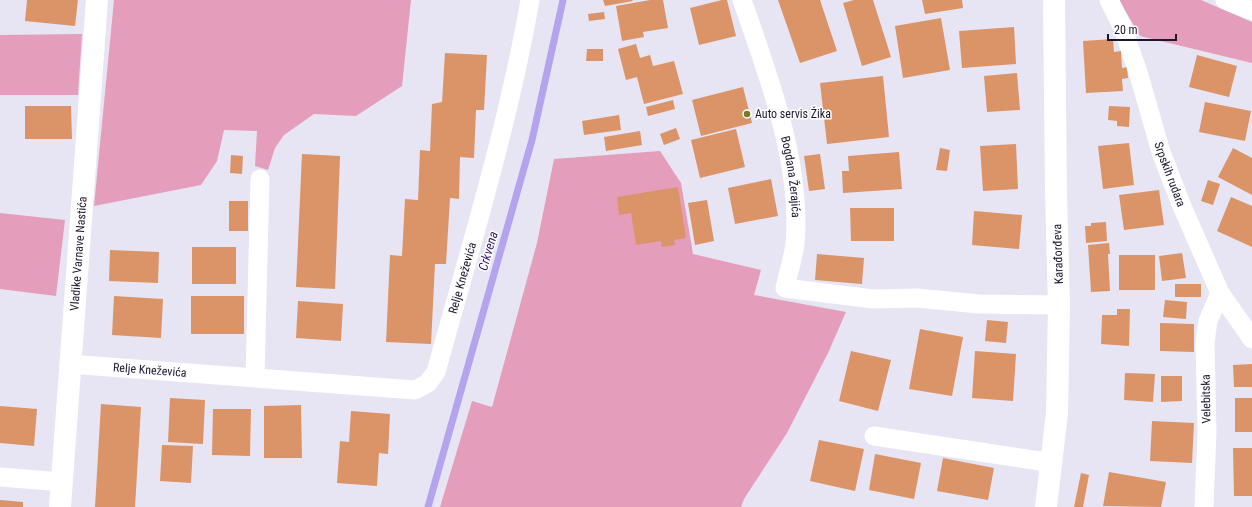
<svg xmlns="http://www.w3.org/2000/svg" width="1252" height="507" font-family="'Roboto Condensed',sans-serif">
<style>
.green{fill:#e49ebb}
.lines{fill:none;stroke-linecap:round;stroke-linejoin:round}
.stream{stroke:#b3a4ed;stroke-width:7}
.building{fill:#db9468}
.minor{stroke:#fff;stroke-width:19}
.tertiary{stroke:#fff;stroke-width:22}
.primary{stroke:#fff;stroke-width:22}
.poi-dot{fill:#777c26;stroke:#fff;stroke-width:1.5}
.labels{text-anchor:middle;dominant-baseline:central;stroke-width:3;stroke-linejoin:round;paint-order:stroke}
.poi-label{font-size:12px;fill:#1b152e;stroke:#fff;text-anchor:start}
.street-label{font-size:12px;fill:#1b152e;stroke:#fff}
.water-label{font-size:13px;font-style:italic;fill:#35186b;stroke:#fff}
</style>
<rect width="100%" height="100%" fill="#e7e4f3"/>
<path class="green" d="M114 0H411L402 86 356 116 314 114 284 135 275 148 268 170 255 166 257 131 224 130 217 161 201 185 94 206Z
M1119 0H1201L1252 22V63L1140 36Z
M82 34 78 95H0V35Z
M660 151 681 183 693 254 761 270 754 295 846 312 828 353 787 433 744 499 741 507H440L472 401 492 407 537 243 554 159Z
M0 213 65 220 56 296 0 289Z"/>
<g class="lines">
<path class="stream" d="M428 507 532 140 563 0"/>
</g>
<path class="building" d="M27 0H78L75 26 25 21Z
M603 0H632L633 1 605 6Z
M650 0H663L668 28 643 32 644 37 622 41 616 6Z
M722 0H727L736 36 699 45 690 8Z
M778 0H820L837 51 800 63Z
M854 0H873L891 57 862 66 843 3Z
M922 0H962L963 8 925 14Z
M604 12 605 19 589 21 588 14Z
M941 18 950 70 903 78 895 26Z
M1014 27 1016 64 962 68 959 31Z
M1113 39 1114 52 1121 51 1122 68 1127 67 1128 78 1122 79 1123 91 1086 93 1083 41Z
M636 44 640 58 650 55 653 66 674 61 683 94 644 104 637 77 626 80 618 49Z
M587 49H603V61H586Z
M445 53 487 55 484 110H476L474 158 460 157 459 199 450 198 446 264H435L431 344 386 342 390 255 402 256 405 199 418 200 420 150 430 151 432 104 442 102Z
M1197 55 1237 66 1229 97 1189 87Z
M1017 73 1020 110 987 112 984 76Z
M883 76 889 137 827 144 820 83Z
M743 87 752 123 701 136 692 100Z
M673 100 675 109 648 116 646 107Z
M1205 102 1251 111 1245 141 1199 132Z
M25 106H71L72 139H25Z
M1109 106 1130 107 1129 127 1117 126V121L1108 120Z
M619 115 621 130 584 135 582 121Z
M676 128 680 139 664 145 660 134Z
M736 129 745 167 700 178 691 140Z
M640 131 642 145 606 151 604 137Z
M1129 143 1134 185 1103 189 1098 146Z
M1016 144 1018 189 983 191 980 146Z
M940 148 950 150 947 171 936 170Z
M1233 148 1252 158V195L1218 177Z
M899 152 902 189 843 193 842 171H849L848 156Z
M302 154 340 156 335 289 296 287Z
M820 154 825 189 809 191 804 156Z
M231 155 243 156 242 174 230 173Z
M771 179 778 216 735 224 728 188Z
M1208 180 1220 184 1213 205 1201 201Z
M678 187 686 238 674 240 675 245 662 247 661 241 636 245 631 213 619 215 617 197Z
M1159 190 1164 225 1124 230 1119 195Z
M1231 197 1252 206V247L1217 231Z
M707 200 714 241 695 245 688 203Z
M229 201H248V231H229Z
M850 208H894V241H851Z
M974 211 1022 215 1019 249 972 245Z
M1106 222 1107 241 1086 243 1085 226H1091V223Z
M1109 243 1110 254H1108L1110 291 1091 292 1088 245Z
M192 247H236V284H192Z
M110 250 159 252 158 283 109 281Z
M1182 253 1186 278 1162 281 1159 256Z
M817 254 864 258 862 284 815 280Z
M1119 255H1155V290H1119Z
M1175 284H1201V297H1175Z
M114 296 163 299 161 338 112 335Z
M191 296H244V334H191Z
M1165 300 1187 302 1186 319 1163 317Z
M298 301 343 304 341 341 296 338Z
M1117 309H1130L1129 346 1101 344 1102 315H1117Z
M987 320 1008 322 1006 343 985 341Z
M1160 323 1194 324V352L1160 351Z
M920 329 963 337 952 396 909 389Z
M851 351 891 360 878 411 839 401Z
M975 351 1016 354 1013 401 972 398Z
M1252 364V387H1234L1233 365Z
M1125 373 1155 374 1153 402 1124 400Z
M1161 376H1182V401L1161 402Z
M170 398 205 400 203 444 168 442Z
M1235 398H1252V432H1235Z
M101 404 141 407 135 507H95Z
M301 405 302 458H264V406Z
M0 406 37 409 34 446 0 443Z
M213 409H251L250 456 212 455Z
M351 411 390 414 388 454 379 453 377 486 337 483 340 441 349 442Z
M1152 421 1194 423 1192 463 1150 461Z
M819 440 864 449 855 491 810 481Z
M162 445 193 446 191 483 160 481Z
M1233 448H1252V496H1234Z
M875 454 921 463 914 499 869 490Z
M943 458 994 468 988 500 937 491Z
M1109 472 1166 482 1161 507 1103 506Z
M1081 473 1089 475 1083 507H1074Z
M0 500 23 502V507H0Z"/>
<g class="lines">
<g class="minor">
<path id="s1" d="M742 0C768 75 802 163 795 244 793 259 788 274 785 288L873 299 917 298 979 304 1059 305"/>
<path id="s2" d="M1109 0 1122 26 1138 72 1161 152 1181 204 1220 293 1252 339"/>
<path d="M1225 0 1252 11"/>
<path id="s3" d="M69 364 415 390 428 383 436 372C470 249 508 126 530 0"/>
<path d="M255 377 260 179"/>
<path d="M874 436 1053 463"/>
<path d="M0 477 62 482"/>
<path d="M1204 507 1207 432 1205 342 1208 321 1220 293"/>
</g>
<path class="tertiary" id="s4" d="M60 507 97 0"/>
<path class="primary" d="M1046 507 1057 413 1059 305 1056 193 1054 0"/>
</g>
<circle class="poi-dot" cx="747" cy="114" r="4"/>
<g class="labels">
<g class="poi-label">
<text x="755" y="114">Auto servis Žika</text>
</g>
<g class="street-label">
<text stroke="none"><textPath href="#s2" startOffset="185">Srpskih rudara</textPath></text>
<text stroke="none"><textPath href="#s1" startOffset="184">Bogdana Žerajića</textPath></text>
<text stroke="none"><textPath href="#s4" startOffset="254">Vladike Varnave Nastića</textPath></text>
<text transform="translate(1058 254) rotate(-92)">Karađorđeva</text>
<text stroke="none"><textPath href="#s3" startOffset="473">Relje Kneževića</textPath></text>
<text stroke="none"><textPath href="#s3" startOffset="81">Relje Kneževića</textPath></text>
<text transform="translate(1206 399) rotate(-91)">Velebitska</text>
</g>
<g class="water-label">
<text transform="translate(488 251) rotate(-74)">Crkvena</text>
</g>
</g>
<path d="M1108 34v6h68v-6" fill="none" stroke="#1b152e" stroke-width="2"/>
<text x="1114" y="34" font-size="12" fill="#1b152e" stroke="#ffffff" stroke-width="3" paint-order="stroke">20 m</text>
</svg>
